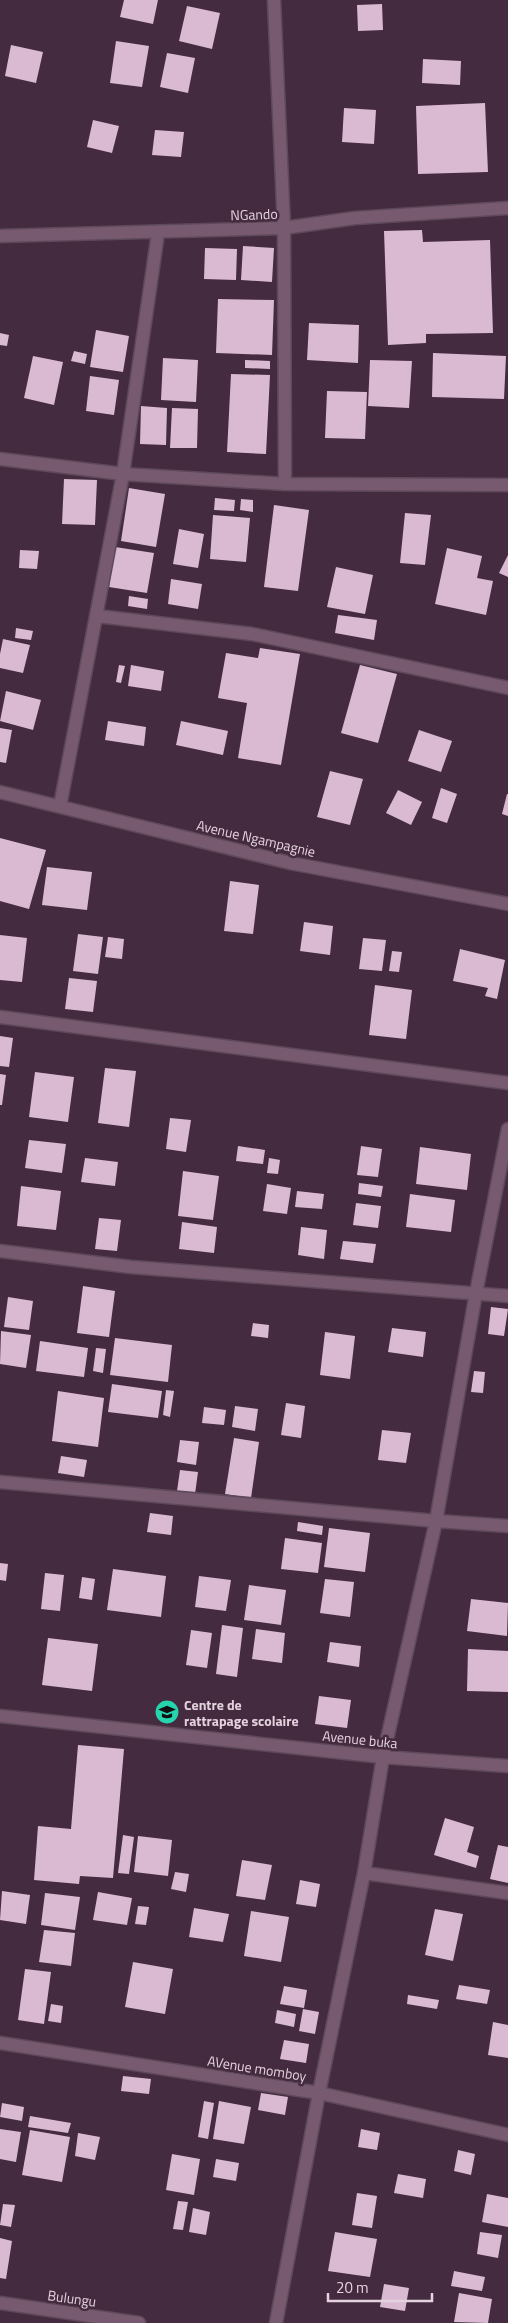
<svg xmlns="http://www.w3.org/2000/svg" width="508" height="2323" font-family="'Titillium Web',sans-serif">
<style>
.building{fill:#dabad2}
.lines{fill:none;stroke-linecap:round;stroke-linejoin:round}
.street-casing{stroke:#5e4959;stroke-width:15}
.street{stroke:#775a70;stroke-width:12}
.labels{text-anchor:middle;dominant-baseline:central;stroke-width:5;stroke-linejoin:round;paint-order:stroke}
.street-label{font-size:14px;fill:#e4d3df;stroke:#452b3f}
.poi-label{font-size:14px;font-weight:bold;fill:#e4d3df;stroke:#452b3f;text-anchor:start}
</style>
<rect width="100%" height="100%" fill="#452b3f"/>
<path class="building" d="M124 0H158L153 24 120 17Z
M382 4 383 30 358 31 357 5Z
M187 6 220 13 212 49 179 41Z
M116 41 149 46 142 87 110 83Z
M11 45 43 52 36 83 5 76Z
M167 53 195 58 188 93 160 87Z
M423 59 461 61 460 85 422 83Z
M485 103 488 172 418 174 416 106Z
M344 108 376 110 374 144 342 142Z
M93 120 119 126 112 153 87 147Z
M155 130 184 132 181 157 152 155Z
M422 230 423 242 490 240 493 333 426 334V343L388 345 384 231Z
M243 246 274 248 272 282 241 280Z
M205 248 237 249 236 280 204 279Z
M218 299 274 300 272 355 216 353Z
M309 323 359 325 358 363 307 360Z
M96 330 129 336 123 372 90 367Z
M0 333 9 335 7 346 0 345Z
M74 351 87 354 85 364 71 361Z
M433 353 506 356 504 399 432 397Z
M33 356 63 362 54 405 24 398Z
M163 358 198 360 196 402 161 400Z
M245 360 270 361V369L245 368Z
M370 360 412 361 409 408 368 406Z
M231 374 270 375 266 454 227 452Z
M90 376 119 380 114 415 86 411Z
M327 391 367 392 365 439 325 438Z
M141 406 167 408 166 445 140 444Z
M172 408 198 409 197 448H170Z
M64 479 97 480 95 525 62 524Z
M129 488 165 494 156 547 121 541Z
M215 498 235 500 234 511 214 510Z
M241 499 253 500V512L240 510Z
M274 505 309 510 298 591 264 587Z
M405 513 431 515 425 565 400 563Z
M213 515 250 518 246 562 210 559Z
M179 529 204 534 198 568 173 564Z
M115 547 154 553 147 593 109 587Z
M447 548 482 556 477 578 493 581 486 615 435 604Z
M20 550 39 551 37 569 19 568Z
M508 555V577L499 573Z
M336 567 373 575 365 614 327 607Z
M171 579 202 584 198 609 168 604Z
M129 596 148 599 147 609 128 606Z
M338 615 377 620 374 640 335 633Z
M16 628 33 631 31 640 15 638Z
M3 639 30 645 23 673 0 668V654Z
M260 648 300 654 281 765 238 758 247 703 218 698 226 653 258 658Z
M119 665 125 666 121 683 116 682Z
M131 665 164 671 161 691 128 686Z
M360 665 397 674 378 743 341 733Z
M6 691 41 700 33 730 0 721Z
M108 721 146 727 144 746 105 740Z
M181 721 228 731 223 755 176 745Z
M0 728 12 730 6 763 0 762Z
M419 730 452 741 441 772 408 761Z
M330 771 363 779 350 825 317 817Z
M441 788 457 794 447 823 432 818Z
M398 790 422 802 411 825 386 813Z
M507 794H508V816L502 814Z
M0 838 46 850 29 909 0 901Z
M47 867 92 872 87 910 42 905Z
M230 881 259 885 253 934 224 931Z
M304 922 333 926 330 955 300 951Z
M78 934 103 937 98 974 73 971Z
M0 935 27 938 22 982 0 980Z
M108 937 124 939 122 959 105 957Z
M363 938 386 940 382 971 359 969Z
M460 949 505 960 497 999 485 996 488 988 453 981Z
M392 951 402 952 399 972 389 971Z
M69 978 97 981 93 1012 65 1009Z
M375 985 412 990 406 1039 369 1035Z
M0 1036 13 1038 9 1067 0 1066Z
M105 1068 136 1071 129 1127 98 1123Z
M35 1072 74 1077 68 1122 29 1117Z
M0 1074 6 1075 2 1105H0Z
M170 1118 191 1120 186 1152 166 1149Z
M29 1140 66 1144 62 1173 25 1168Z
M238 1146 265 1150 263 1164 236 1161Z
M361 1146 382 1149 378 1177 357 1175Z
M420 1147 471 1154 467 1190 416 1184Z
M85 1158 118 1162 115 1186 81 1182Z
M269 1158 280 1160 278 1174 267 1173Z
M183 1171 219 1176 213 1220 178 1216Z
M359 1183 383 1186 381 1197 358 1194Z
M267 1184 291 1188 287 1214 263 1211Z
M21 1186 61 1191 56 1230 17 1226Z
M297 1191 324 1194 322 1209 295 1207Z
M410 1194 455 1200 451 1232 406 1227Z
M356 1203 381 1206 378 1228 353 1225Z
M99 1218 121 1220 117 1251 95 1249Z
M182 1222 217 1227 214 1253 179 1249Z
M301 1227 327 1230 324 1259 298 1255Z
M343 1241 376 1244 373 1263 340 1259Z
M83 1286 115 1291 109 1337 77 1333Z
M8 1297 33 1301 29 1330 4 1327Z
M491 1307 508 1309 504 1336 488 1334Z
M253 1323 269 1325 268 1338 251 1336Z
M392 1328 426 1332 423 1357 388 1352Z
M1 1331 31 1335 26 1368 0 1364Z
M325 1332 355 1336 350 1379 320 1375Z
M115 1338 172 1345 168 1382 110 1375Z
M40 1341 88 1348 84 1377 36 1371Z
M96 1348 106 1349 103 1373 93 1371Z
M474 1371 485 1372 483 1393 471 1392Z
M112 1384 162 1391 158 1418 108 1412Z
M166 1390 174 1391 170 1417 163 1415Z
M58 1391 104 1398 98 1447 52 1441Z
M286 1403 305 1406 301 1438 281 1435Z
M235 1406 258 1409 255 1431 232 1427Z
M204 1407 226 1410 224 1425 202 1423Z
M382 1430 411 1433 406 1463 378 1460Z
M234 1438 259 1442 251 1498 225 1494Z
M180 1440 199 1442 196 1465 177 1462Z
M61 1456 87 1460 84 1477 58 1473Z
M180 1470 198 1472 195 1494 177 1491Z
M150 1513 173 1516 171 1535 147 1532Z
M298 1522 323 1526 322 1535 297 1531Z
M329 1528 370 1533 365 1572 324 1567Z
M285 1538 322 1543 318 1573 281 1569Z
M0 1563 8 1564 6 1581 0 1580Z
M113 1569 166 1576 161 1617 107 1610Z
M45 1573 64 1575 60 1611 41 1609Z
M199 1576 231 1580 226 1611 195 1607Z
M82 1577 95 1579 92 1600 79 1598Z
M325 1579 354 1582 350 1617 320 1613Z
M249 1585 286 1590 281 1625 244 1620Z
M471 1599 508 1603 507 1636 467 1631Z
M222 1625 243 1628 237 1677 216 1674Z
M256 1629 285 1633 282 1663 252 1659Z
M191 1630 212 1633 207 1668 186 1665Z
M48 1638 98 1644 92 1691 42 1685Z
M330 1642 361 1646 359 1667 327 1662Z
M468 1649 508 1651V1692L467 1691Z
M319 1696 351 1700 347 1728 315 1724Z
M78 1745 124 1749 113 1878 80 1876 79 1884 34 1880 38 1826 71 1829Z
M445 1818 474 1827 467 1852 479 1856 476 1868 434 1855Z
M123 1835 134 1837 129 1874 118 1873Z
M138 1836 172 1840 168 1876 134 1872Z
M498 1845 508 1847V1883L490 1879Z
M242 1860 272 1865 265 1900 236 1896Z
M175 1872 189 1874 186 1892 171 1889Z
M300 1880 320 1884 316 1907 296 1904Z
M2 1891 30 1895 26 1924 0 1920Z
M98 1892 132 1898 127 1925 93 1920Z
M45 1893 80 1897 75 1930 41 1925Z
M138 1906 149 1907 146 1925 135 1924Z
M194 1908 229 1914 223 1942 189 1937Z
M435 1909 463 1914 453 1961 425 1955Z
M251 1911 289 1917 281 1962 244 1956Z
M44 1930 75 1933 71 1966 39 1962Z
M133 1962 173 1969 165 2014 125 2007Z
M25 1969 51 1972 44 2024 18 2020Z
M459 1985 490 1990 487 2004 456 1999Z
M284 1986 307 1990 304 2008 280 2004Z
M408 1995 439 2000 437 2009 407 2004Z
M51 2004 63 2006 61 2023 48 2021Z
M303 2009 319 2012 315 2034 299 2031Z
M277 2010 296 2014 294 2027 275 2023Z
M493 2022 508 2025V2058L488 2055Z
M284 2040 309 2044 306 2063 280 2059Z
M123 2076 151 2079 149 2094 121 2091Z
M261 2093 288 2097 285 2115 258 2110Z
M204 2101 214 2103 208 2139 198 2137Z
M219 2101 251 2107 244 2144 213 2139Z
M2 2103 24 2107 22 2121 0 2117Z
M30 2116 71 2123 68 2133 28 2127Z
M0 2129 21 2132 16 2162 0 2159Z
M361 2129 380 2133 377 2150 358 2147Z
M30 2130 70 2137 62 2182 22 2175Z
M78 2133 100 2137 95 2160 75 2156Z
M458 2150 475 2154 471 2175 454 2171Z
M172 2154 200 2159 194 2195 166 2190Z
M216 2159 239 2163 236 2181 213 2177Z
M398 2174 426 2179 423 2198 394 2193Z
M357 2193 377 2196 372 2228 352 2225Z
M487 2194 508 2198V2227L482 2222Z
M178 2201 188 2202 183 2230 173 2229Z
M3 2204 15 2205 11 2227 0 2225Z
M193 2208 210 2212 206 2235 189 2232Z
M335 2232 377 2239 370 2277 328 2271Z
M480 2232 502 2235 498 2258 477 2254Z
M0 2238 12 2241 6 2279 0 2278Z
M454 2271 485 2277 482 2291 451 2286Z
M384 2284 409 2288 405 2311 380 2307Z
M459 2293 492 2299 488 2323 454 2322Z"/>
<g class="lines">
<defs>
<path id="street" d="M274 0 284 228 285 484
M0 236 284 228 355 218 508 208
M0 459 123 474 285 484 508 485
M97 616 252 634 508 688
M0 792 290 863 508 904
M60 806 123 474 158 233
M0 1017 508 1083
M0 1251 131 1267 508 1296
M0 1482 436 1521 508 1526
M0 1716 383 1757 508 1766
M364 1873 508 1893
M0 2043 319 2093 508 2135
M0 2303 139 2323
M276 2323 319 2093 364 1873 383 1757 436 1521 476 1293 508 1129"/>
</defs>
<use href="#street" class="street-casing"/>
<use href="#street" class="street"/>
</g>
<defs>
<symbol id="school-disc" viewBox="-11 -11 22 22"><circle r="9.5" fill="#26d5ae" stroke="#452b3f"/><path d="M0-5L7-2L0 1L-7-2ZM-4 1L0 2.5L4 1V4Q0 6-4 4Z" fill="#111"/></symbol>
</defs>
<g fill-rule="evenodd">
<use href="#school-disc" x="153" y="1698" width="28" height="28"/>
</g>
<g class="labels">
<g class="street-label">
<text transform="translate(254 214) rotate(-2)">NGando</text>
<text transform="translate(256 838) rotate(13)">Avenue Ngampagnie</text>
<text transform="translate(360 1739) rotate(6)">Avenue buka</text>
<text transform="translate(257 2068) rotate(9)">AVenue momboy</text>
<text transform="translate(72 2298) rotate(8)">Bulungu</text>
</g>
<g class="poi-label">
<text x="184" y="1704">Centre de<tspan x="184" dy="16">rattrapage scolaire</tspan></text>
</g>
</g>
<path d="M328 2293v8h104v-8" fill="none" stroke="#e4d3df" stroke-width="2.5"/>
<text x="336" y="2293" font-size="15" fill="#e4d3df" stroke="#452b3f" stroke-width="4" paint-order="stroke">20 m</text>
</svg>
